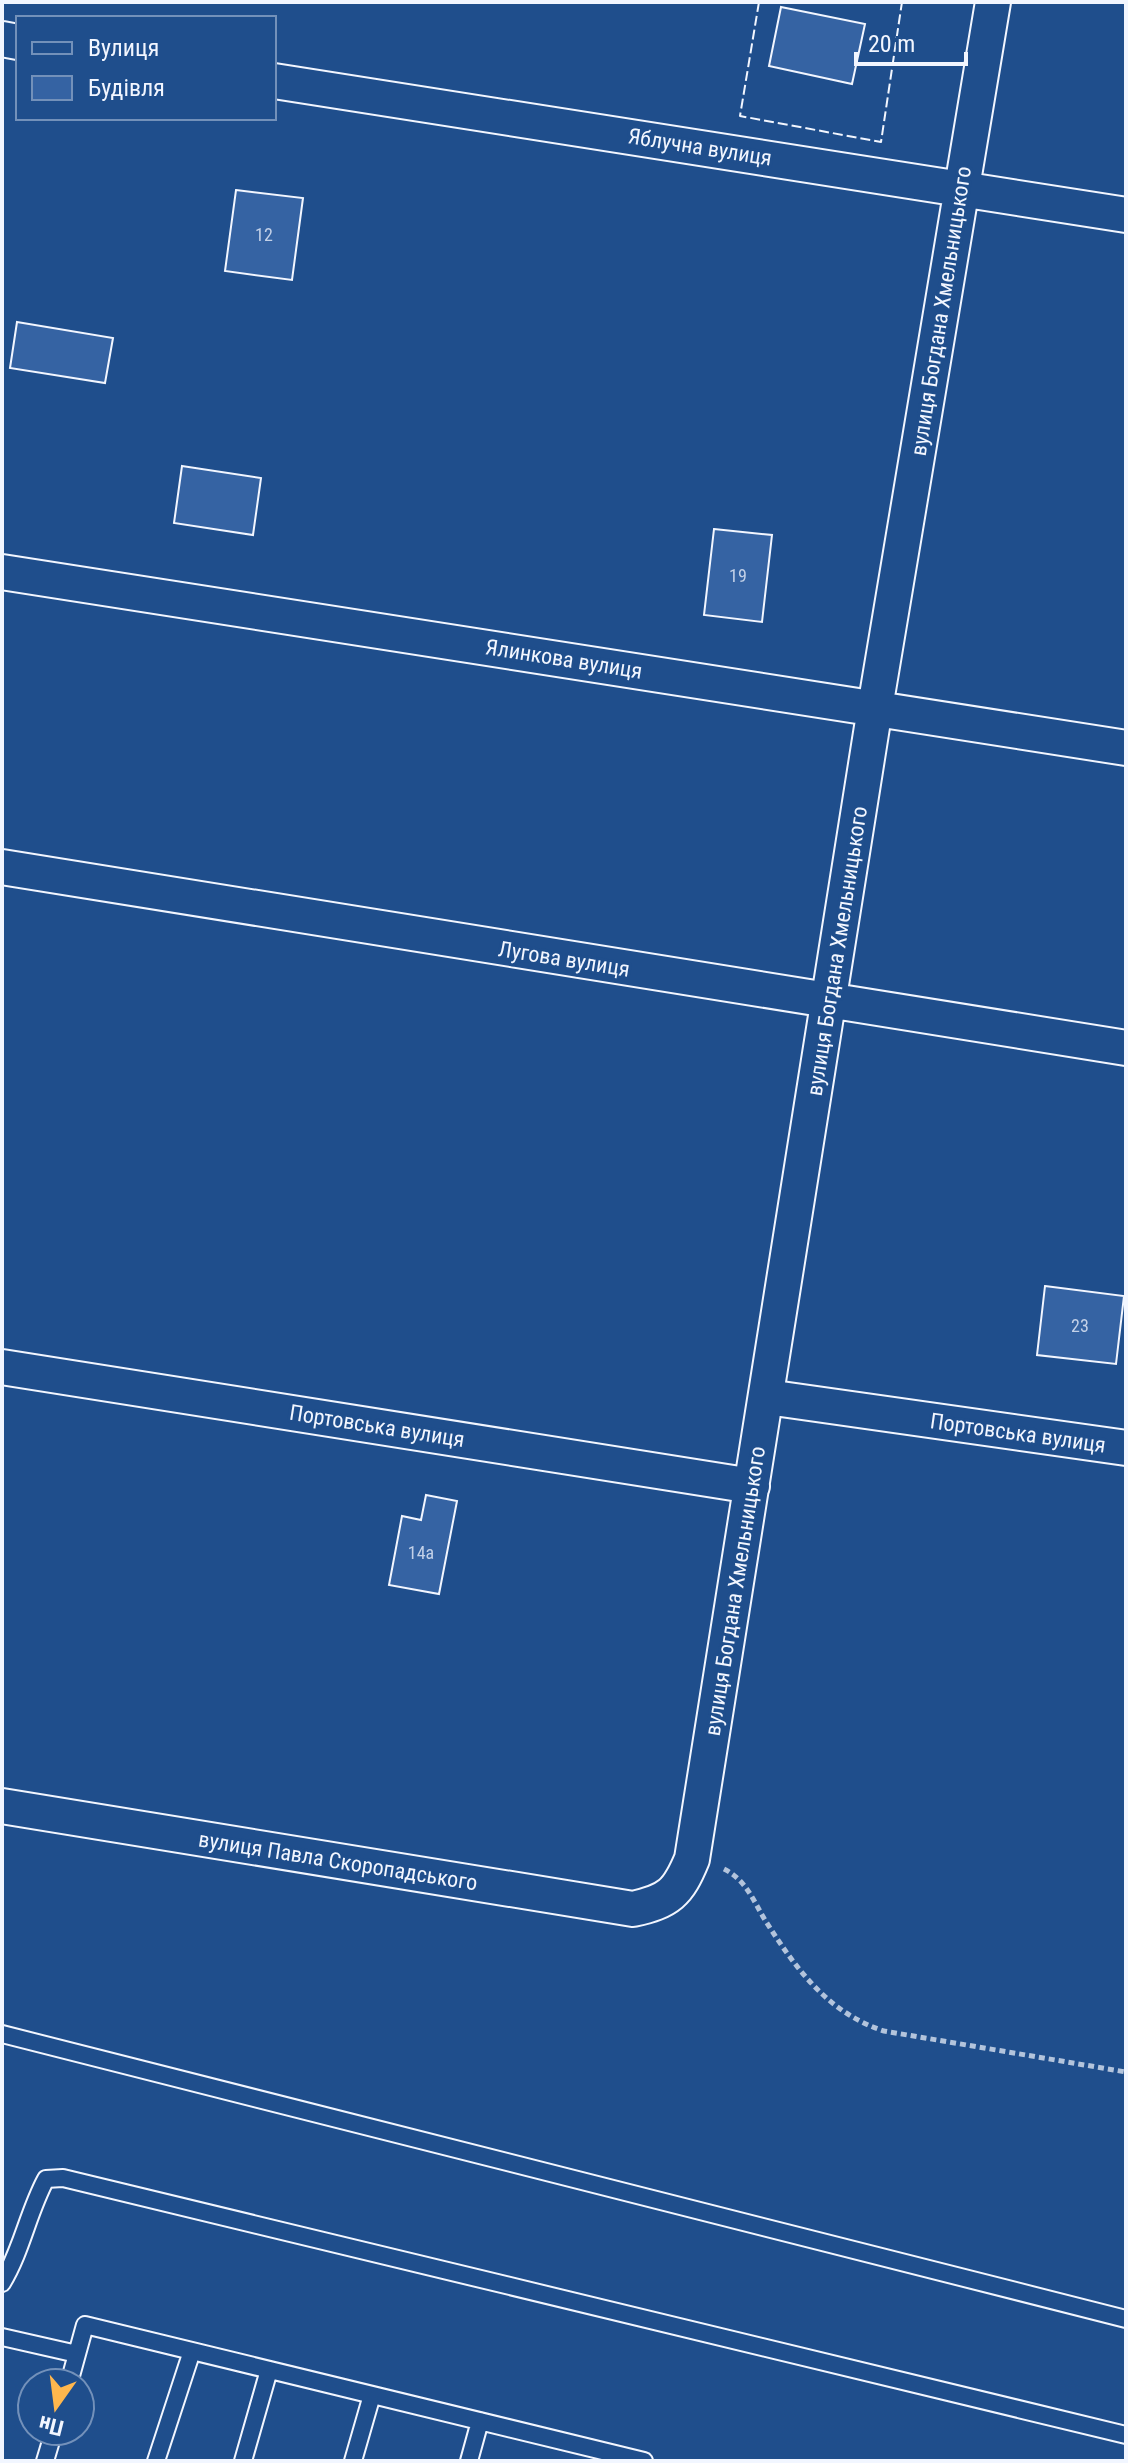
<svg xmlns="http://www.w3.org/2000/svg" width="1128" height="2463" font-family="'Roboto Condensed',sans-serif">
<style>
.building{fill:#3563a3;stroke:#f2f6ff;stroke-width:2}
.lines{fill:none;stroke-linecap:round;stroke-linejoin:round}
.lane-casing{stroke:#f2f6ff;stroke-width:20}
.street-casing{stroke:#f2f6ff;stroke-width:38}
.path{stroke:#b3c4dc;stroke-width:5;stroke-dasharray:6 4;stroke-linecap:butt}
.lane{stroke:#1f4e8c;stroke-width:16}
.street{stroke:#1f4e8c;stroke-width:34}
.fence{stroke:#f2f6ff;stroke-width:2;stroke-dasharray:10 4;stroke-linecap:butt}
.labels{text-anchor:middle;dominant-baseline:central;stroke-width:6;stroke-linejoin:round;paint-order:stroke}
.number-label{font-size:18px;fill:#c3d1e8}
.street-label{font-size:22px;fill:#f2f6ff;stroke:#1f4e8c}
</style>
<rect width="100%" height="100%" fill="#1f4e8c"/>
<path class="building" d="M781 7 865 24 852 84 769 66Z
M236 190 303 198 292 280 225 271Z
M17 322 113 338 105 383 10 368Z
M182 466 261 478 253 535 174 523Z
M714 529 772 535 762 622 704 615Z
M1045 1286 1124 1296 1116 1364 1037 1355Z
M426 1495 457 1501 439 1594 389 1585 402 1516 421 1520Z"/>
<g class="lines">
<defs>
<path id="lane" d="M2 2034 1126 2319
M2 2283C22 2250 28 2212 46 2179L63 2178 1126 2435
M2 2337 77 2354 85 2325 644 2461
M69 2383 77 2354
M45 2461 54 2431
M156 2461 192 2351
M243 2461 269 2370
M353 2461 372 2395
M469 2461 480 2421"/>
<path id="street" d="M2 39 18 42
M274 81 1126 215
M2 572 1126 748
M2 867 1126 1048
M2 1367 752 1486
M767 1397 1126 1448
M2 1806 633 1909C669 1901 678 1893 692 1859L875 708 993 2"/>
</defs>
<use href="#lane" class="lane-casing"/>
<use href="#street" class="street-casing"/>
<path class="path" d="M724 1869C746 1880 753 1900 765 1920 796 1969 828 2013 884 2031L1126 2072"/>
<use href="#lane" class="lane"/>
<use href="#street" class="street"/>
<path class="fence" d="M759 2 740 116 881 142 902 2"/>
</g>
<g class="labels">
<g class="number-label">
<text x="264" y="234">12</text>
<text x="738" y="575">19</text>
<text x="1080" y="1325">23</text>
<text x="421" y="1552">14а</text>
</g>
<g class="street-label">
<text transform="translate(700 147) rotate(9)">Яблучна вулиця</text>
<text transform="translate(941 311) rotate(-81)">вулиця Богдана Хмельницького</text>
<text transform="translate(564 659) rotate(9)">Ялинкова вулиця</text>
<text transform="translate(837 951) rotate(-81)">вулиця Богдана Хмельницького</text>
<text transform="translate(564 959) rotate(9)">Лугова вулиця</text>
<text transform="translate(377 1426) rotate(9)">Портовська вулиця</text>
<text transform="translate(1018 1433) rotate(8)">Портовська вулиця</text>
<text transform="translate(735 1591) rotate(-81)">вулиця Богдана Хмельницького</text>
<text transform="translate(338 1861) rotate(9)">вулиця Павла Скоропадського</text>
</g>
</g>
<rect width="1128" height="2463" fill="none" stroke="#f2f6ff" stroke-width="8"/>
<rect x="16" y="16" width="260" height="104" fill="#1f4e8c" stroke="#7391ba" stroke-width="2"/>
<rect x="32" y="42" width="40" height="12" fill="#1f4e8c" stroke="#7391ba" stroke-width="2"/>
<text x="88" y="56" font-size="24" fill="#f2f6ff">Вулиця</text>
<rect x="32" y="76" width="40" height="24" fill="#3563a3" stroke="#7391ba" stroke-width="2"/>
<text x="88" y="96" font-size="24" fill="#f2f6ff">Будівля</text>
<g transform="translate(56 2407) rotate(194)"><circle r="38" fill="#1f4e8c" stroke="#7391ba" stroke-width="2"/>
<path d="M0-6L14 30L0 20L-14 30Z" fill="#ffb74d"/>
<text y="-12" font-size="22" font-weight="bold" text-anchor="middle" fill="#f2f6ff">Пн</text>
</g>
<path d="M856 52v12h110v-12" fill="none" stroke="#f2f6ff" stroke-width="4"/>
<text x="868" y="52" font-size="24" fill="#f2f6ff" stroke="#1f4e8c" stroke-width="6" paint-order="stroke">20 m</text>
</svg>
